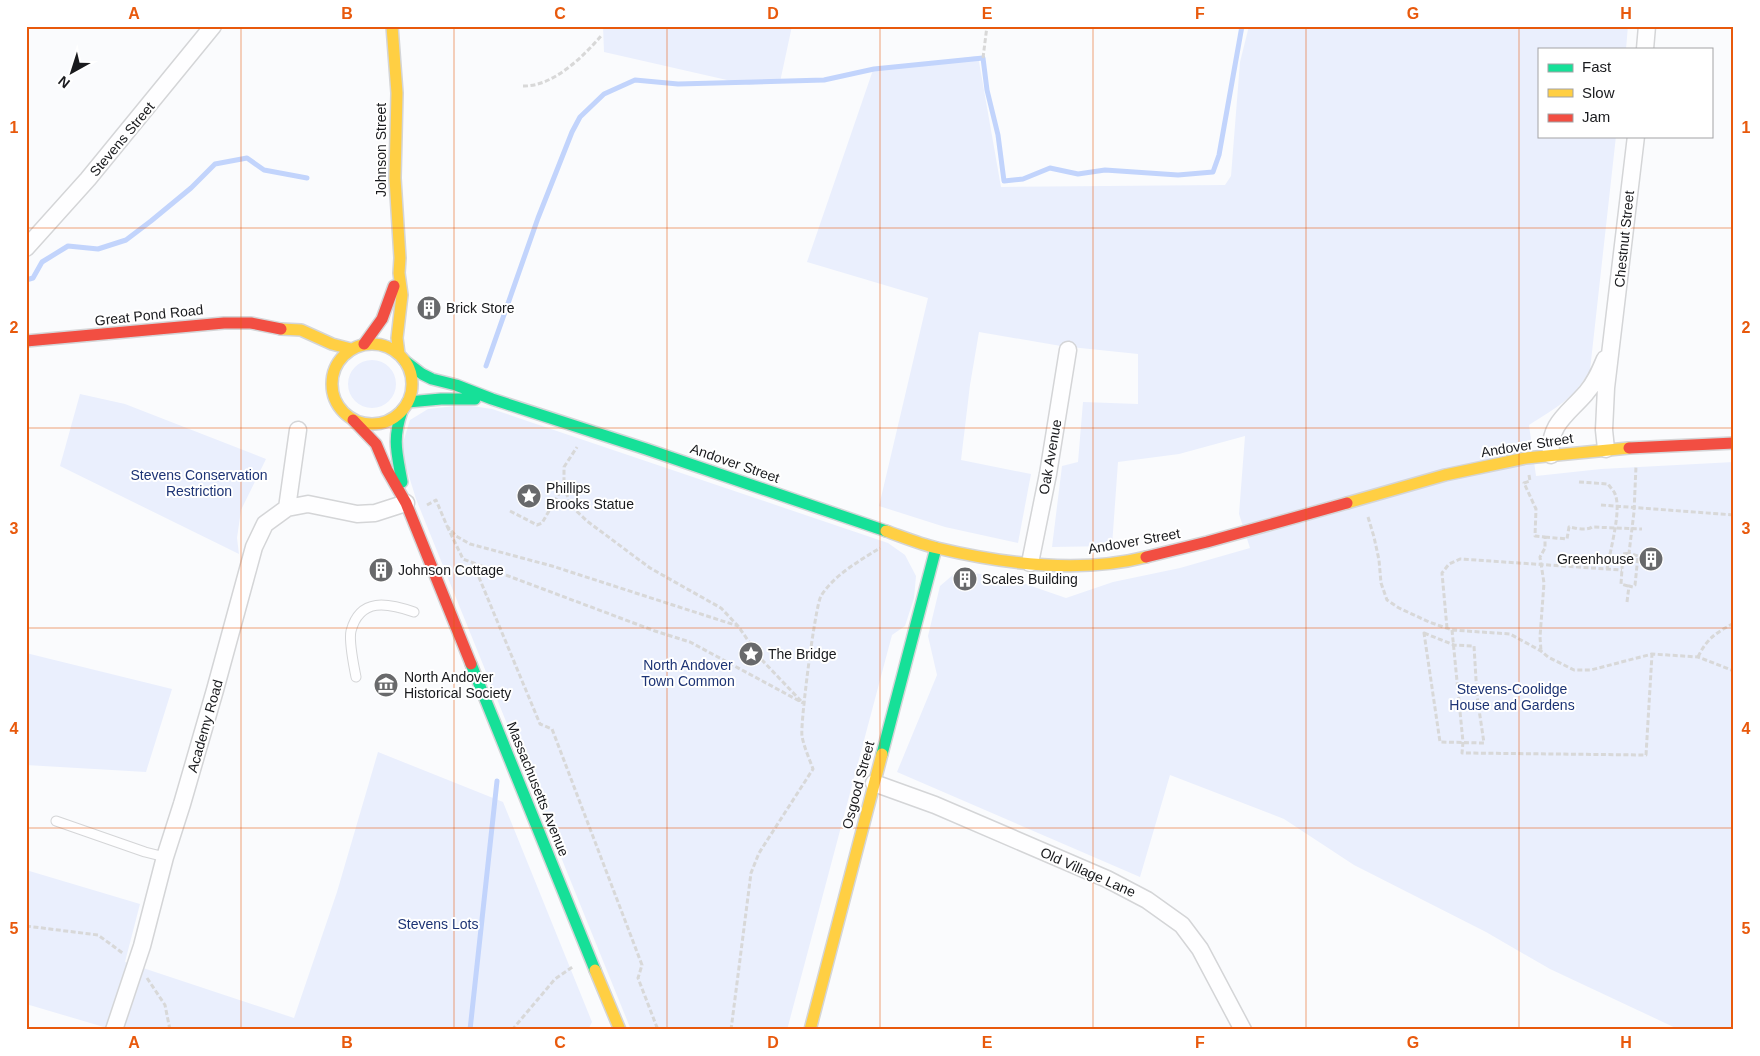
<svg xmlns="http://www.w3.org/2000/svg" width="1760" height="1056" font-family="Helvetica,sans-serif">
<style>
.green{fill:#eaeffd}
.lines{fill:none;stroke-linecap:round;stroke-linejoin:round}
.stream{stroke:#c2d4fc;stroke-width:5}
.lane-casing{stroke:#d4d5d7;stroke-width:11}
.street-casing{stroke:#d4d5d7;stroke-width:19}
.fast-casing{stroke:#d4d5d7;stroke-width:14}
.slow-casing{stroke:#d4d5d7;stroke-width:14}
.jam-casing{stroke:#d4d5d7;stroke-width:14}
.path{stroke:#d8d8d8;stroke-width:3;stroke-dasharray:5 2.5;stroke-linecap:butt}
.lane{stroke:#fefeff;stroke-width:9}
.street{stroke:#fefeff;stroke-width:16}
.fast{stroke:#16e098;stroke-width:11}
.slow{stroke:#ffcf43;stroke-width:11}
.jam{stroke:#f24e42;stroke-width:11}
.grid{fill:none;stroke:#e8590c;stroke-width:1;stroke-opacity:0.55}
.labels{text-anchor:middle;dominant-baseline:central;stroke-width:4;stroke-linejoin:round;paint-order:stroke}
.street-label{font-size:14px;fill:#191a1d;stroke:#fff}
.poi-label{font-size:14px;fill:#191a1d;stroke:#fff;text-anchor:start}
.park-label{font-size:14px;fill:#1d3475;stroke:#fff}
.neatline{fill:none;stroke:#e8590c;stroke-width:2}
.grid-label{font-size:16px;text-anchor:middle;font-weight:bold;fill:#e8590c}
</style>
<rect width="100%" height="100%" fill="#fafbfd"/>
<path class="green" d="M603 26H792L780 82 749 85 604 52Z
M1249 26H1628L1626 49H1539V136H1616L1590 370C1573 400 1557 407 1529 425L1536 476 1601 469 1734 462V1030H1680L1550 969 1486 932 1354 865 1284 819 1170 775 1140 877 897 772 937 675 928 636 940 586 954 574 964 571 1014 580 1066 598 1113 582 1180 568 1250 548 1239 514 1245 436 1179 454 1118 462 1112 546 1052 547 1062 466 1078 462 1083 402 1138 404V354L1061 346 979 332 970 385 961 460 1031 474 1018 543 945 527 879 506 928 298 807 262 873 70 978 56 1001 187 1225 185 1231 176 1240 62Z
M348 384a24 24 0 1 1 48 0a24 24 0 1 1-48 0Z
M80 394 125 404 266 459 241 510 237 538 239 554 60 466Z
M465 405 492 409 888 543 905 555 916 576 914 598 905 626 892 635 787 1030H631L416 499 404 460 402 446 410 420 428 409Z
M26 653 172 689 146 772 26 765Z
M378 752 503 802 592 1022 588 1030H114L26 1004V870L140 904 125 962 294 1018 337 892Z"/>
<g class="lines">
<path class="stream" d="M26 280 33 278 42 262 68 246 98 249 126 240 151 221 191 188 215 164 247 158 264 170 307 178
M486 366 538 218 572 132 580 117 604 94 635 80 678 84 824 80 874 69 983 58 987 90 998 135 1004 181 1023 179 1050 168 1078 174 1105 170 1178 175 1213 172 1219 155 1242 26
M470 1030 497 781"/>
<defs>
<path id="lane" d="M356 677C354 667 349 639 351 631 360 597 388 603 414 612
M56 821 145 852 165 857"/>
<path id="street" d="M1645 49 1647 26
M26 248 88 179 213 26
M1606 449 1604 430 1606 388 1636 136
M1551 455C1548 424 1568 414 1586 393 1595 383 1600 371 1605 359
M287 508 308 504 357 514 375 513 406 503
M1030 563 1048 474 1068 350
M874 783 935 805 1107 879 1147 900 1182 925 1200 949 1243 1030
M114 1030 142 946 165 857 182 804 215 690 254 547 265 524 287 508 298 430"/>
<path id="fast" d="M405 361 422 374 432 379 456 385 492 399 646 449 886 531
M408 402 441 399H475
M402 411C392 440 397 453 402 482
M471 664 595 970
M882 754 936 548"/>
<path id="slow" d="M392 26 397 93 395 178 400 258 399 273 402 295 397 338 399 354
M281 329 301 330 332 344 351 349
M332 384a40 40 0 1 1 80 0a40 40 0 1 1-80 0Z
M1347 503 1445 475 1526 458 1629 448
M886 531C903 537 920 544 937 548 1004 564 1079 574 1146 557
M595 970 620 1030
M810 1030 882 754"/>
<path id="jam" d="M26 341 224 323H251L281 329
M364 344 382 319 394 286
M353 420 376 444 387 470 406 503 471 664
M1629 448 1734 443
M1146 557 1207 542 1347 503"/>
</defs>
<use href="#lane" class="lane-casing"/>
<use href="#street" class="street-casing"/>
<use href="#fast" class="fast-casing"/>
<use href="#slow" class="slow-casing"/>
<use href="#jam" class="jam-casing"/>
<path class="path" d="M983 58 987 26
M523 86C552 87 583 57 601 36
M1529 475 1530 481 1524 483 1536 509 1535 536 1545 537V548L1540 557 1544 583 1540 637 1541 651
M1579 482 1608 484C1610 487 1614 491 1615 494 1622 509 1610 551 1607 569
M564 485 570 505 587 521 650 568 721 608 738 626 761 659 801 701
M427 505 436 500 447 526 456 536 470 544 552 566 738 626
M1601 505 1734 515
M510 511 537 525 542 523 564 485V467L577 447
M1368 517 1374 537 1379 560 1381 583 1387 600 1399 608 1429 622 1452 630 1510 634 1541 651 1548 657 1574 670H1591L1652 654 1698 657 1734 671
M447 526 463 559 655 631 690 642 805 704
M1545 537 1567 539 1569 527C1576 528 1586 531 1592 527L1642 529
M473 563 540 724 552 729 642 965 638 978 658 1030
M1628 586 1621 584 1623 554 1629 553
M1627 602 1629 586 1633 587 1635 585 1638 556 1629 553 1634 512 1636 466
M1447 628 1442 573 1449 564 1460 559 1622 570
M1452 630 1463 742 1462 753 1646 755 1652 654
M1424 633 1454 645 1474 646 1477 696 1484 743 1440 742Z
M1698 657C1707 638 1716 633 1734 623
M26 926 98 935 124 954
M147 978 165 1005 170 1030
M512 1030 555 979 574 966
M731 1030 751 873 759 853 813 769C809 758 804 747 802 736 800 725 815 606 821 596 834 575 859 561 880 548"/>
<use href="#lane" class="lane"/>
<use href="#street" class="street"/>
<use href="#fast" class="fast"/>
<use href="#slow" class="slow"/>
<use href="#jam" class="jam"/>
</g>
<path class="grid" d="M241 26V1030M454 26V1030M667 26V1030M880 26V1030M1093 26V1030M1306 26V1030M1519 26V1030M26 228H1734M26 428H1734M26 628H1734M26 828H1734"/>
<defs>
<symbol id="building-disc" viewBox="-11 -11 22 22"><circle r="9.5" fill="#68696b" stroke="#fff"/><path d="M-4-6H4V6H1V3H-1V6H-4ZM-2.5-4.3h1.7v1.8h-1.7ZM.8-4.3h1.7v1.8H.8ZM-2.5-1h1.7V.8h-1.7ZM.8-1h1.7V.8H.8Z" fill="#fff"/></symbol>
<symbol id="sight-disc" viewBox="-11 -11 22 22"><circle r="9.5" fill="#68696b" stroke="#fff"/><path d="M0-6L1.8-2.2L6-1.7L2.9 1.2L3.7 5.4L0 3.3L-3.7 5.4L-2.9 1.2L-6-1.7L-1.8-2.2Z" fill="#fff"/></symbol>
<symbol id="museum-disc" viewBox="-11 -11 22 22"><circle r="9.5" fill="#68696b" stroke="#fff"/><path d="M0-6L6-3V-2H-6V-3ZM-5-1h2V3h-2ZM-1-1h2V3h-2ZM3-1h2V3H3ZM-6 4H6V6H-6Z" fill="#fff"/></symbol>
</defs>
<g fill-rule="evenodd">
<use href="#building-disc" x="415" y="294" width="28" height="28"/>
<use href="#sight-disc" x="515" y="482" width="28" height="28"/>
<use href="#building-disc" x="1637" y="545" width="28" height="28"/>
<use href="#building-disc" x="367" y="556" width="28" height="28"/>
<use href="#building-disc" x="951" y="565" width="28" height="28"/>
<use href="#sight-disc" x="737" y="640" width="28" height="28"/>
<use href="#museum-disc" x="372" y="671" width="28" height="28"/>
</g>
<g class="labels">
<g class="street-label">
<text transform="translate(122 139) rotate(-50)">Stevens Street</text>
<text transform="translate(381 150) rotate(-90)">Johnson Street</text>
<text transform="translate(1624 239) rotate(-84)">Chestnut Street</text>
<text transform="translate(149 315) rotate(-6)">Great Pond Road</text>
<text transform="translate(1527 445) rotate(-9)">Andover Street</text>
<text transform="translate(1050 457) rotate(-80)">Oak Avenue</text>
<text transform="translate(735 463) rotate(19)">Andover Street</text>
<text transform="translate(1134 541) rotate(-10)">Andover Street</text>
<text transform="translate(205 726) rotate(-74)">Academy Road</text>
<text transform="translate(858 785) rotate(-75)">Osgood Street</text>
<text transform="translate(538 789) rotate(68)">Massachusetts Avenue</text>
<text transform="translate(1088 872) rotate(24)">Old Village Lane</text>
</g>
<g class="poi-label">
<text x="446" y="308">Brick Store</text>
<text x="546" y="488">Phillips<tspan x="546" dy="16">Brooks Statue</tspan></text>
<text x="1634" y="559" text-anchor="end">Greenhouse</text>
<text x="398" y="570">Johnson Cottage</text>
<text x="982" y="579">Scales Building</text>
<text x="768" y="654">The Bridge</text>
<text x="404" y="677">North Andover<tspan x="404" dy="16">Historical Society</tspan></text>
</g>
<g class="park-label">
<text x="199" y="475">Stevens Conservation<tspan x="199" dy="16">Restriction</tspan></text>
<text x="688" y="665">North Andover<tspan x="688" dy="16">Town Common</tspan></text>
<text x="1512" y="689">Stevens-Coolidge<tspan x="1512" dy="16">House and Gardens</tspan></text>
<text x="438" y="924">Stevens Lots</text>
</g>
</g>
<rect width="1760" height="1056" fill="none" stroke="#ffffff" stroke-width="55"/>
<rect x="1538" y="48" width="175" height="90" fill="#ffffff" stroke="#a3a3a5"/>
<rect x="1548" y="64" width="25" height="8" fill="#16e098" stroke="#a3a3a5"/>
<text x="1582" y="72" font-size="15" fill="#191a1d">Fast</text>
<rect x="1548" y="89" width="25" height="8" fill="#ffcf43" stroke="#a3a3a5"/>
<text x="1582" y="98" font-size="15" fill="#191a1d">Slow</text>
<rect x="1548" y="114" width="25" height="8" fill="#f24e42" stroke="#a3a3a5"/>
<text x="1582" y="122" font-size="15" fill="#191a1d">Jam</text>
<g transform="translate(72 72) rotate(219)" stroke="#ffffff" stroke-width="4" paint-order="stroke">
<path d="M0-4L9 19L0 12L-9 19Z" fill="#191a1d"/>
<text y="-8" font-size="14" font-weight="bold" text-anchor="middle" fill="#191a1d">N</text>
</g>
<rect x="28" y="28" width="1704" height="1000" class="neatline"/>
<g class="grid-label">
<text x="134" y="19">A</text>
<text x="347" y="19">B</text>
<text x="560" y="19">C</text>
<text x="773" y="19">D</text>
<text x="987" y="19">E</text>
<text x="1200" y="19">F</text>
<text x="1413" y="19">G</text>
<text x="1626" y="19">H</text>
<text x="14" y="133">1</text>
<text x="1746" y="133">1</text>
<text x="14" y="333">2</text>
<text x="1746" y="333">2</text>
<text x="14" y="534">3</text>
<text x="1746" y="534">3</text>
<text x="14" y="734">4</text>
<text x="1746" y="734">4</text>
<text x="14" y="934">5</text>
<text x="1746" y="934">5</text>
<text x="134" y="1048">A</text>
<text x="347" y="1048">B</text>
<text x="560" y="1048">C</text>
<text x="773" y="1048">D</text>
<text x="987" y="1048">E</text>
<text x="1200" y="1048">F</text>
<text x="1413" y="1048">G</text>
<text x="1626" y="1048">H</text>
</g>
</svg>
